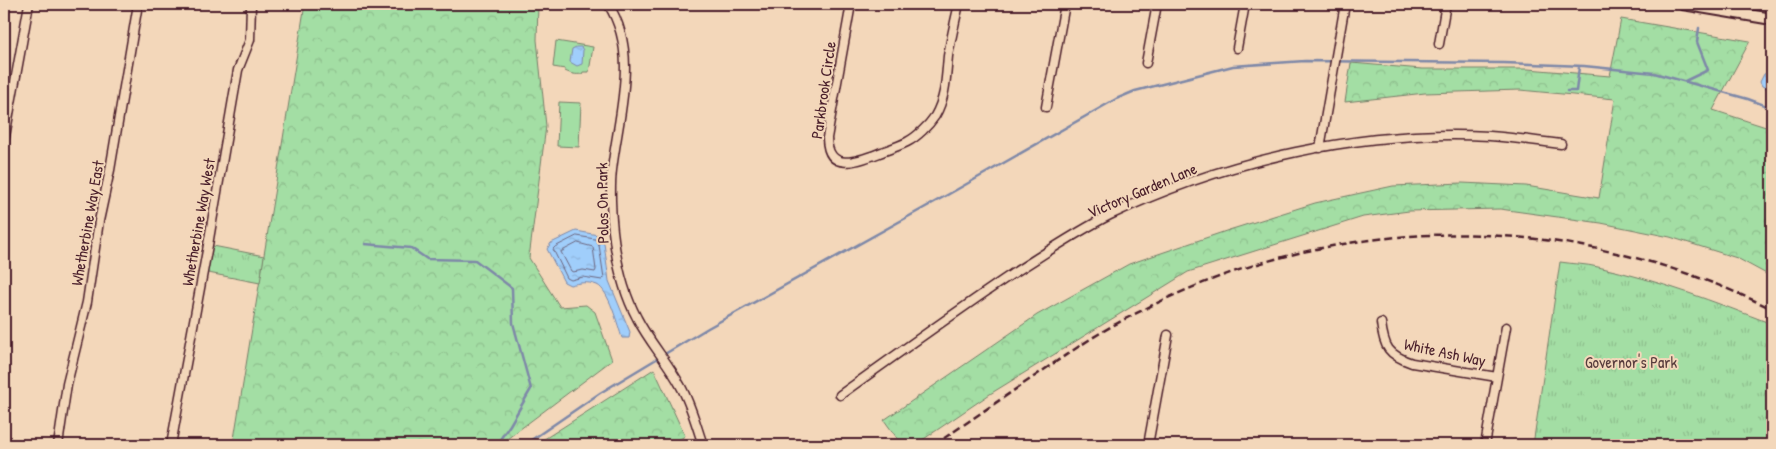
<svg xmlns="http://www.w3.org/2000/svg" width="1776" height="449" font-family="'Patrick Hand',sans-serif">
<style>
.forest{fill:url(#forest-crowns);stroke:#767e68}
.park{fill:url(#park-tufts);stroke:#767e68}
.pitch{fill:#a3dea4;stroke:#767e68}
.water{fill:url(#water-ripples);stroke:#7e88a8}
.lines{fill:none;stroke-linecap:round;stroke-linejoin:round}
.shore{stroke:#6c657e;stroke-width:1}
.stream{stroke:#7e88a8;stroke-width:2.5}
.minor-casing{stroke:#4a1f2b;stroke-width:11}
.secondary-casing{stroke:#4a1f2b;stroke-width:14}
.minor{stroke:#f3d7ba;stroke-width:8}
.secondary{stroke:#f3d7ba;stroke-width:10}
.rail{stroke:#4a1f2b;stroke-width:2.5;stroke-dasharray:8 4;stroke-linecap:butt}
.labels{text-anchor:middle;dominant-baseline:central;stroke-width:4;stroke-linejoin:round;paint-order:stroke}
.street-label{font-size:16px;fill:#4a1f2b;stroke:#f3d7ba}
.park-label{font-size:16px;fill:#573c3d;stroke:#f3d7ba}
</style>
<defs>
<pattern id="forest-crowns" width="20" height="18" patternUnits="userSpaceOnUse" patternTransform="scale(1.25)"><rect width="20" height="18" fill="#a3dea4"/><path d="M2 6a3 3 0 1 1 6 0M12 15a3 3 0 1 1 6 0" fill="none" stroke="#8ebe8d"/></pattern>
<pattern id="park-tufts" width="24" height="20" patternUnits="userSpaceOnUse" patternTransform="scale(1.25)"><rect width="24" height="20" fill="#a3dea4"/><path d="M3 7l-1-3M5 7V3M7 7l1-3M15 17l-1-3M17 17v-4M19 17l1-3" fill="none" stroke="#8ebe8d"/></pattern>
<pattern id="water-ripples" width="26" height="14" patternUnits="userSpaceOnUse" patternTransform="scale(1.25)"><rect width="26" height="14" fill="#a0cefb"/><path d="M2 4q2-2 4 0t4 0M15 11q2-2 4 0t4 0" fill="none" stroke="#8bb0d7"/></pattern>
</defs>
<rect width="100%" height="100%" fill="#f3d7ba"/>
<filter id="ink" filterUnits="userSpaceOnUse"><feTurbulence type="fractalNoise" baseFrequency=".02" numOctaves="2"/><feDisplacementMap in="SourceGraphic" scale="10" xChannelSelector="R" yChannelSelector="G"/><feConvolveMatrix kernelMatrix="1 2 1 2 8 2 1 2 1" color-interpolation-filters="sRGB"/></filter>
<g filter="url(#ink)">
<path class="forest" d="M305 4H538L537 40 546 126 529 258 560 307 586 305 595 312 612 360 499 445H233Z
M1621 19 1750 41 1713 110 1772 129V277L1737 258 1670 237 1601 223 1500 209 1409 211 1363 217 1188 272 990 394 915 445H902L884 420 1037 315 1129 264 1226 231 1315 203 1393 186 1462 183 1526 186 1599 198 1615 99 1520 90 1425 93 1345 102 1351 63 1422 69H1528L1610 76Z
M654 369 685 436 670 445H535Z"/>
<path class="park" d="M208 245 264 256 260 283 203 272Z
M1560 262C1573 264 1586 264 1598 267 1658 280 1715 302 1772 324V445H1533Z"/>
<path class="pitch" d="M556 41 593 47 589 72H583L582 74C576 75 571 74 565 71V69L553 67Z
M559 102 581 103 579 147 557 146Z"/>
<path class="water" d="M576 47H581L583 50 582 64 577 66 570 62 572 49Z
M1768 73 1772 74V91L1762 86 1760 82 1764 74Z
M576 231 598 235 604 243 609 281 630 332 629 338H622C618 326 609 290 597 285 587 281 579 283 570 285L564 282 547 249 551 243Z"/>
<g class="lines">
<path class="shore" d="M577 236 595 239 599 245 604 278 602 280 583 277 571 280 567 278 553 249 555 247Z
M578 243 593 247 596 270 595 272 583 270 573 272 571 271 561 252Z"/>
<path class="stream" d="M1685 81 1708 70 1697 42 1699 28
M1567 91H1576L1579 67
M365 244 411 248 427 259 475 260 512 288 513 323 531 389 510 425 501 438
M524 445 600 393 708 328 949 194 1116 99 1135 91 1233 66 1305 61 1504 63 1584 66 1654 73 1748 99 1772 108"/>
<defs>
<path id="minor" d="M608 4C640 53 618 116 612 170 610 187 611 214 613 231 616 260 623 292 637 318 649 342 668 362 680 385 691 404 696 425 703 445
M851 4 827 138C828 175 861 160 882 152 890 149 899 146 907 142 917 137 929 125 935 116 946 97 946 77 948 56 951 39 955 21 959 4
M1439 44 1446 4
M1237 48 1245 4
M1146 63 1157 4
M1046 107 1065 4
M4 142 29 4
M1320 148 1345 4
M1381 323C1384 347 1388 355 1412 363L1497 377
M840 395C897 354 954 313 1012 274 1044 254 1076 232 1110 215 1225 160 1362 129 1490 136 1514 138 1538 141 1561 144
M58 445 67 384 87 302 99 221 110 170 138 4
M171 445 208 245 238 70 250 40 251 4
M1148 445 1168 335
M1485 445 1506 327"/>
<path id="secondary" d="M1683 4 1772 19"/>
</defs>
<use href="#minor" class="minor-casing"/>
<use href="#secondary" class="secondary-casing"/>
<use href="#minor" class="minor"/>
<use href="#secondary" class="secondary"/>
<path class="rail" d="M934 445C968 422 1001 399 1035 376 1066 355 1097 333 1131 316 1335 209 1566 208 1772 309"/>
</g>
</g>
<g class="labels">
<g class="street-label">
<text transform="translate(823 90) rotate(-82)">Parkbrook Circle</text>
<text transform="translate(1142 190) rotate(-23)">Victory Garden Lane</text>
<text transform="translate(602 203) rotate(-91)">Polos On Park</text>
<text transform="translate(198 222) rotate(-80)">Whetherbine Way West</text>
<text transform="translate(87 223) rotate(-80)">Whetherbine Way East</text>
<text transform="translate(1445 352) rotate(12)">White Ash Way</text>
</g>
<g class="park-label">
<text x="1631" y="362">Governor's Park</text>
</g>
</g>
<rect width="1776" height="449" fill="none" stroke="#f3d7ba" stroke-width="20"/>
<rect x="10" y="10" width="1756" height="429" fill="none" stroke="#4a1f2b" stroke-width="2" filter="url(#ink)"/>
</svg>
